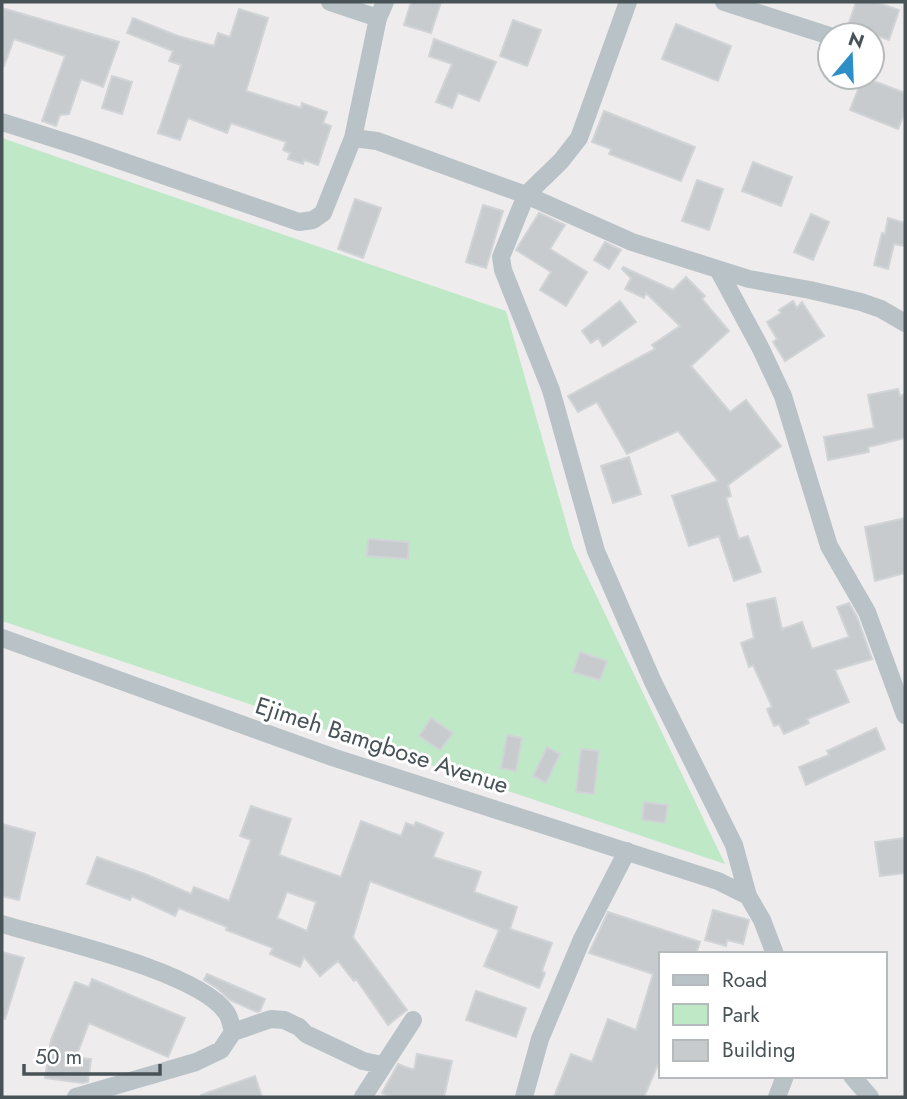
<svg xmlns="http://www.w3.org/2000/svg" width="907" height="1099" font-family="Jost,sans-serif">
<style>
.green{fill:#bfe8c7}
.building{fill:#c7cbce;stroke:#d1d4d7;stroke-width:2;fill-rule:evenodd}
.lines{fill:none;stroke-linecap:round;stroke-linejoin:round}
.street{stroke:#b9c3c7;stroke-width:18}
.labels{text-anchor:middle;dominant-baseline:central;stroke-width:6;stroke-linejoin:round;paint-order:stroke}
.street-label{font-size:24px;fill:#475357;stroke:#fff}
</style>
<rect width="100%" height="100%" fill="#efeced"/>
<path class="green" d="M2 138 506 311 573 547 725 864 2 621Z"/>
<path class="building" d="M411 2H441L431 33 404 25Z
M856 2H876L899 10 889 40 848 26Z
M2 8 119 42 103 87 81 79 69 114 60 115 56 126 42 121 65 56 14 39 4 66H2Z
M239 9 268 18 246 91 301 108 302 103 327 112 323 123 331 126 318 165 304 160 303 164 288 159 290 153 283 150 286 142 231 123 227 133 188 118 180 140 158 133 181 65 169 61 173 51 127 33 133 18 178 36 214 46 218 33 230 37Z
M513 20 541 30 527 66 500 56Z
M676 24 731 46 718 81 662 59Z
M434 39 496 62 479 101 458 93 452 108 436 102 452 64 429 56Z
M112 76 132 82 122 114 102 108Z
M863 77 905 93V112L898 129 850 110Z
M604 111 695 147 681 181 609 154 611 149 592 142Z
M753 162 792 177 781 206 742 191Z
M697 180 723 189 709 230 682 221Z
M355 199 381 208 363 258 338 249Z
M483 205 503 211 486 268 466 262Z
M539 213 565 225 550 249 587 272 566 306 540 290 551 272 516 250Z
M811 214 829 222 813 260 794 252Z
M888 218 905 223V246L894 244 888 269 874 265 882 233 885 234Z
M605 242 621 250 609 269 594 260Z
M623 267 673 290 686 277 705 296 702 299 729 331 691 366 730 412 746 400 781 446 728 485 731 496 726 498 739 539 748 536 761 572 734 581 719 536 689 546 672 496 718 481 678 431 627 454 597 402 578 412 568 396 655 349 652 345 680 326 646 293 644 298 625 289 631 278 622 269Z
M620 301 636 322 603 346 598 338 591 343 582 331Z
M793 301 797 308 802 302 824 336 785 361 773 342 777 339 767 322 781 313 779 310Z
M898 389 900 396 905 394V438L868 447 869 452 828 460 824 437 874 428 868 395Z
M629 457 641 494 613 503 601 466Z
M905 518V573L875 581 865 527Z
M368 539 409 542 408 559 367 556Z
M775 598 782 629 802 622 812 649 849 637 837 607 849 603 857 617 872 659 835 670 849 702 807 719 809 723 784 734 779 724 774 726 767 709 772 707 753 665 749 667 741 643 754 638 747 604Z
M580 652 607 661 600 680 573 672Z
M431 718 453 733 440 750 419 736Z
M876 728 885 749 806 785 799 767 829 755 827 751Z
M507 735 522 738 516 771 501 768Z
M547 747 560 754 546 783 533 776Z
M581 749 599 751 594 794 576 792Z
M644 802 668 805 665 823 642 820Z
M251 806 291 819 279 855 341 877 361 821 401 836 406 823 414 826 416 822 443 833 433 857 481 872 474 892 517 907 510 929 552 943 542 971 545 973 539 988 484 966 499 930 370 881 353 937 407 1010 388 1025 356 979 354 981 338 961 320 976 304 957 300 967 270 954 273 948 226 930 227 927 179 908 175 916 132 896 130 900 87 884 97 857 145 874 191 894 194 887 229 901 251 840 240 836ZM287 892 316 902 307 931 277 918Z
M2 824 35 833 19 900 2 896Z
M905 838V873L880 876 875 842Z
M713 910 749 920 743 944 727 940 726 946 705 940Z
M608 912 700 942 696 954H660V1060L644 1097H554L571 1054 592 1062 608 1019 636 1030 653 974 589 953Z
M2 952 24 958 5 1019 2 1018Z
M207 974 265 999 260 1011 257 1012 230 1000 218 989 204 980Z
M92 979 185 1018 168 1057 89 1023 76 1057 91 1059 88 1082 82 1083 45 1078 51 1040 75 982 89 987Z
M476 991 526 1008 516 1037 466 1020Z
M417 1054 452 1061 444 1097H391L382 1093 398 1064 414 1070Z
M255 1076 262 1097H201V1095Z"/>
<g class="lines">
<path class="street" d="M330 2 378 18
M628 2 579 138 561 161 526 195 501 257 503 270 551 390 596 551 653 682 734 845 748 896 762 920 775 954
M724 2 830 36
M2 122 78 146 299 222 313 220 323 213 353 138 377 141 526 195 632 242 749 279 810 290 861 302 881 309 905 323
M353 138 378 18 385 2
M719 271 761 349 783 396 829 546 867 612 905 715
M2 638 332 757 718 881 748 896
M2 924C52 939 197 971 226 1012 230 1017 231 1025 233 1032
M852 1076 870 1097
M76 1097 196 1062 221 1050 233 1032 271 1019 284 1020 299 1027 306 1034 363 1061 382 1065
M363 1097 413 1020
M524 1097 540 1039 582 939 627 851
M777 1097 785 1076"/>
</g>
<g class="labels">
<g class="street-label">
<text transform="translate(382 745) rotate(18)">Ejimeh Bamgbose Avenue</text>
</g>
</g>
<rect width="907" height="1099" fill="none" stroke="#475357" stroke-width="7"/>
<rect x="659" y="952" width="228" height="126" fill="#ffffff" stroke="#b5babc" stroke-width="2"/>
<rect x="673" y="975" width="35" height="10" fill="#b9c3c7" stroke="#b5babc" stroke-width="2"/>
<text x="722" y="987" font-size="21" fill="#475357">Road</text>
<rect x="673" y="1004" width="35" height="21" fill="#bfe8c7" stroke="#b5babc" stroke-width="2"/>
<text x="722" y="1022" font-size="21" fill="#475357">Park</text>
<rect x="673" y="1040" width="35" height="21" fill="#c7cbce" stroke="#b5babc" stroke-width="2"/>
<text x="722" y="1057" font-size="21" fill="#475357">Building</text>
<g transform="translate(851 56) rotate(19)"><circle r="33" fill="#ffffff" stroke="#b5babc" stroke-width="2"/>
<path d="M0-5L12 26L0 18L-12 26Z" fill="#2e8ec7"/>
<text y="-10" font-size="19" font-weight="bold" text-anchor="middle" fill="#475357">N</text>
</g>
<path d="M24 1064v10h136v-10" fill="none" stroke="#475357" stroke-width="3.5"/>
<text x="35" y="1064" font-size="21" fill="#475357" stroke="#ffffff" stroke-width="5" paint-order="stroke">50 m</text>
</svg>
